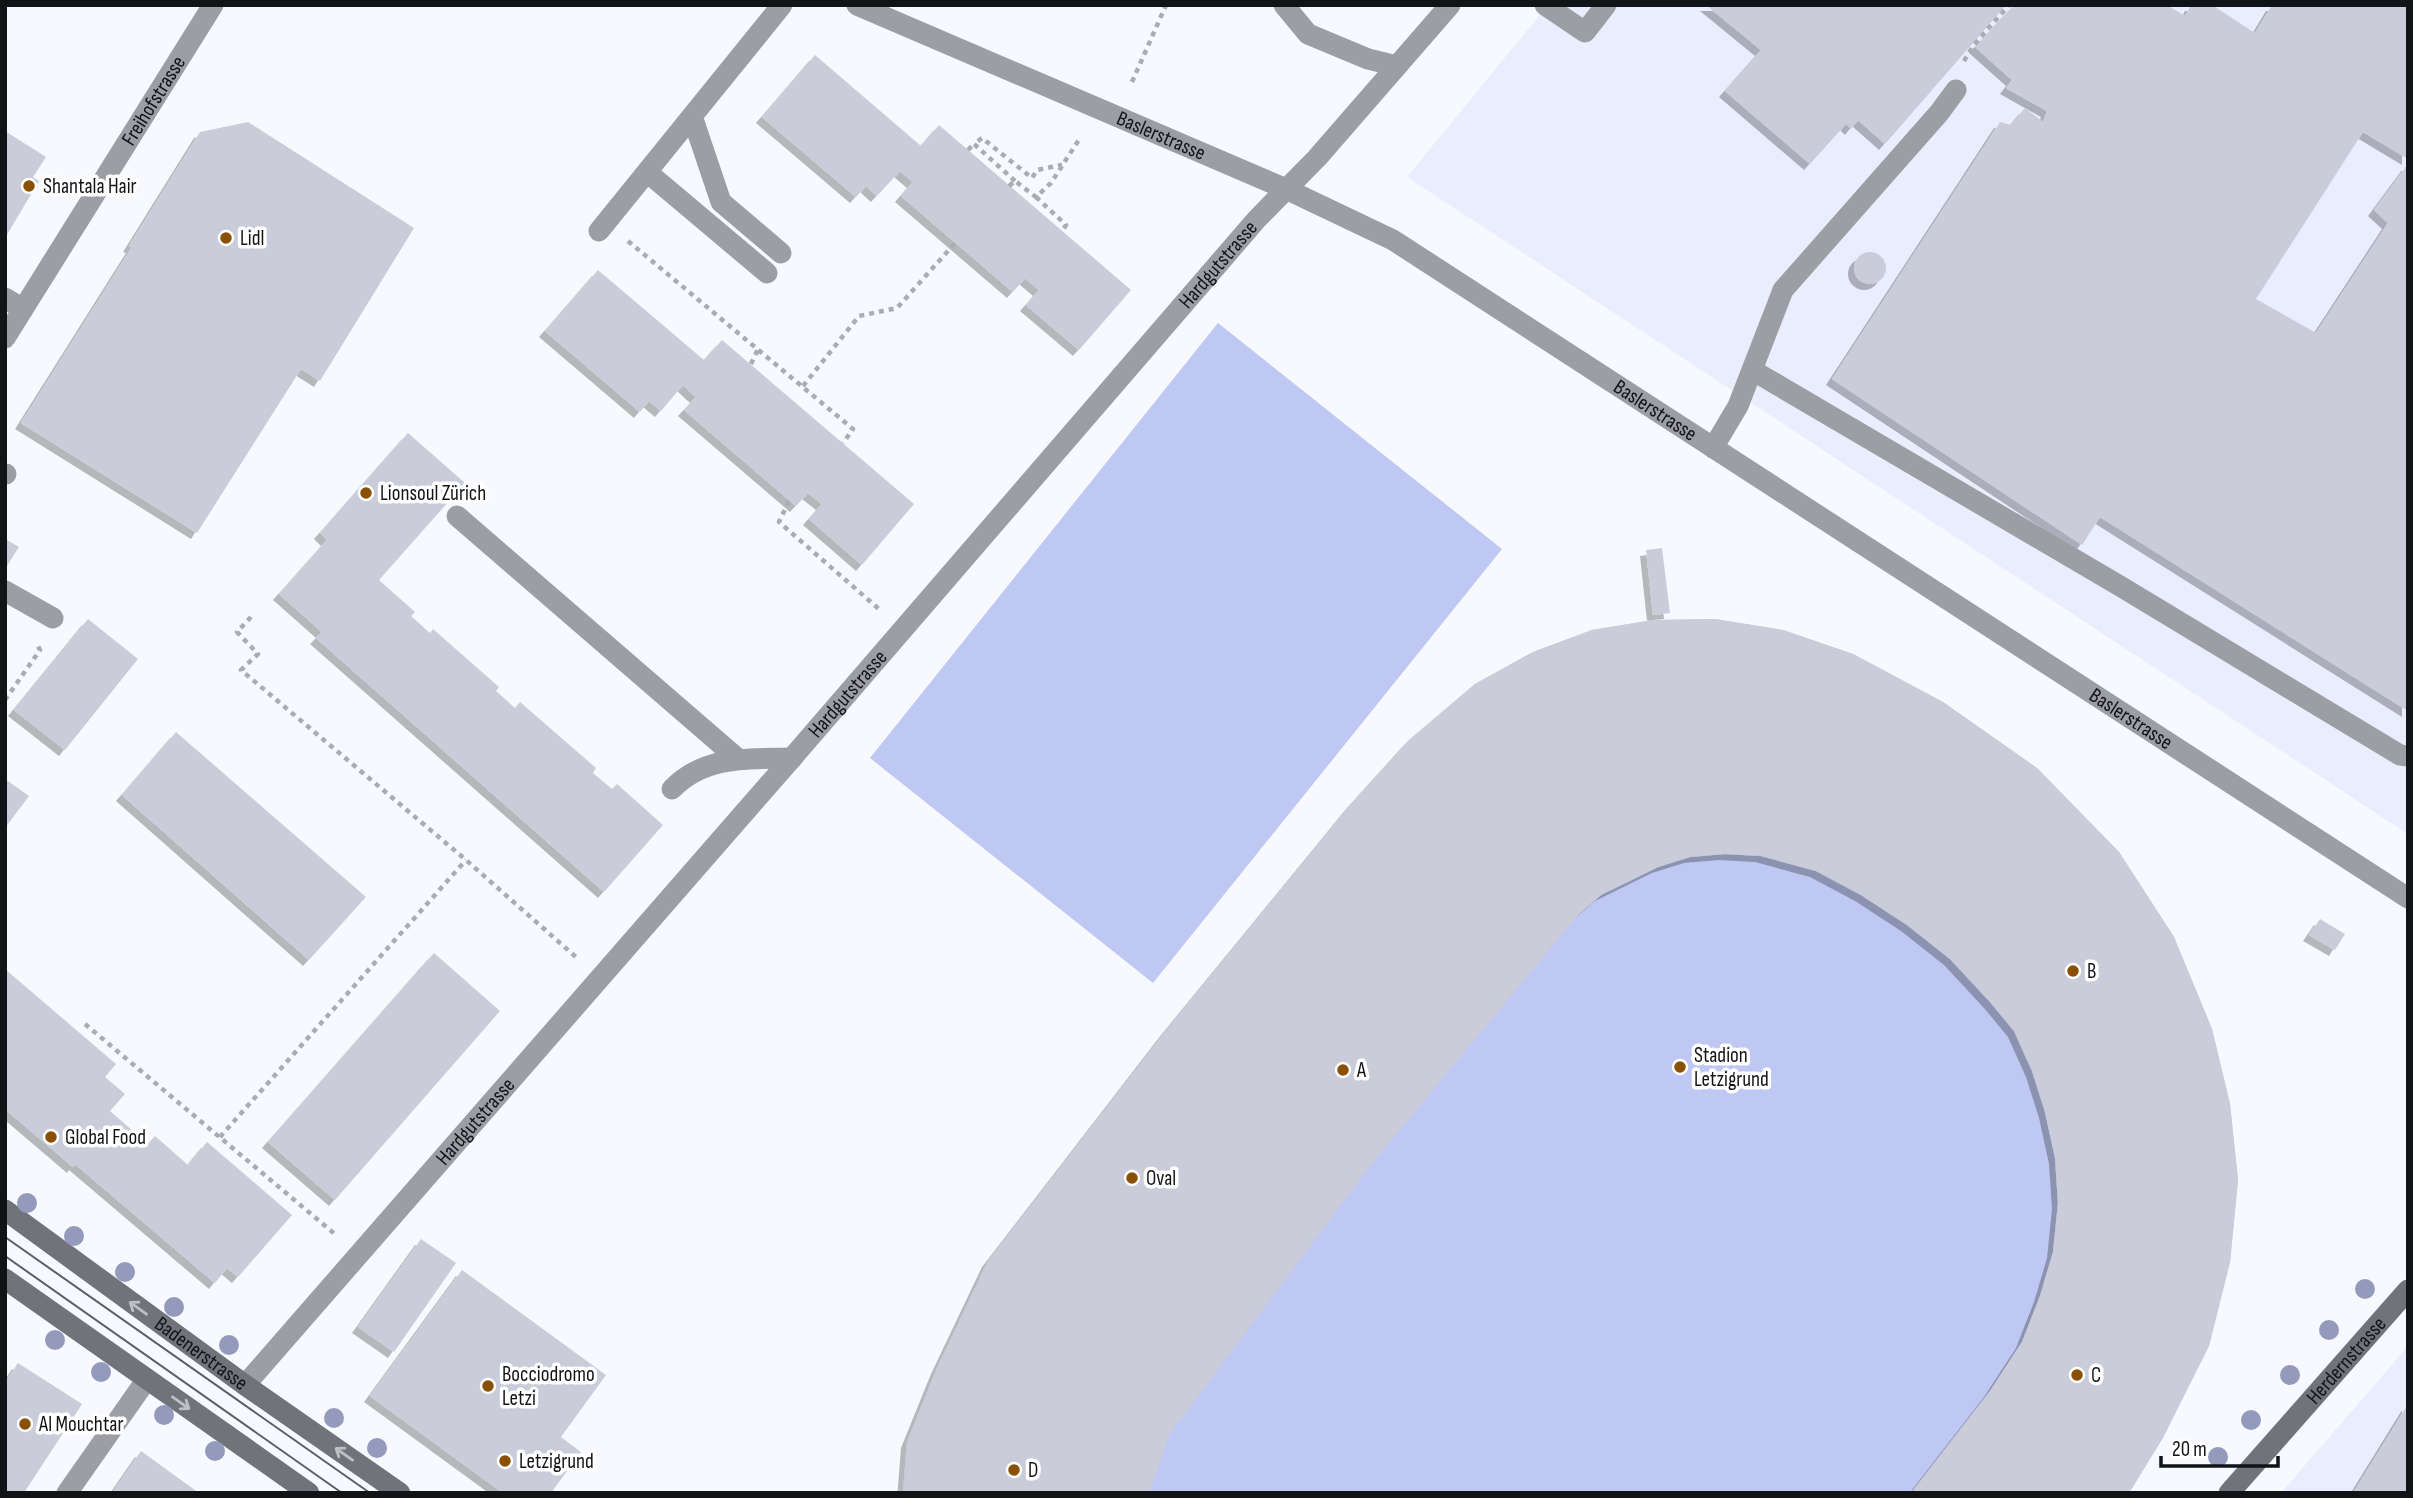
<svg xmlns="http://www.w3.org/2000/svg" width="2413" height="1498" font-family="'Sofia Sans Condensed',sans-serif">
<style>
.built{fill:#e9edfd}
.green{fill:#bec8f2}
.building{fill:#cacdd9;filter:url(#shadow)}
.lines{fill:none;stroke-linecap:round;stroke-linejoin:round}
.path{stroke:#abacb1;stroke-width:4.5;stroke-dasharray:5 5;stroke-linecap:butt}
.lane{stroke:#9d9ea4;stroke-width:21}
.street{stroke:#9d9ea4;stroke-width:21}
.secondary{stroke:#71737b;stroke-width:21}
.tram{stroke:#5d5e62;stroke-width:2}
.tree{fill:#949abc}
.oneway{stroke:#bfc0c4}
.poi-dot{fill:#895105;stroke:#fff;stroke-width:2.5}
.labels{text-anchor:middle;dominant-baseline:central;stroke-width:7;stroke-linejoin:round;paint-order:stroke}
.street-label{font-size:21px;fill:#121317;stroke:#fff}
.poi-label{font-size:21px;fill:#121317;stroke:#fff;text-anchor:start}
</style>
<defs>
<filter id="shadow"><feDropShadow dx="-6" dy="6" stdDeviation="0" flood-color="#0004"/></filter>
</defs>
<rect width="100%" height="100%" fill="#f7f9fe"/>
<path class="built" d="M1548 5H2408V834L1407 177Z
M2408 1346V1493H2281Z"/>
<path class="green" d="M1218 323 1502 549 1153 983 870 758Z
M1715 619 1783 630 1853 654 1943 702 2037 768 2119 852 2174 937 2212 1029 2230 1104 2238 1180 2230 1262 2209 1346 2163 1438 2129 1493H903L907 1442 937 1368 988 1261 1167 1029 1352 803 1409 740 1475 684 1533 652 1592 630 1653 620Z"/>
<path class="building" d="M1706 5H2006L1885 144 1858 120 1851 129 1846 124 1810 164 1725 91 1761 50Z
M2014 5H2167L2185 16 2191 5H2212L2255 33 2272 5H2408V159L2363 132 2256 299 2316 333 2388 223 2374 210 2408 164V711L2100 517 2082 545 1832 379 2000 122 2011 125 2025 108 2043 122 2047 111 2006 88 2012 80 1975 47Z
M815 55 921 146 939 125 1131 290 1079 350 1026 305 1039 290 1025 278 1013 292 901 196 913 182 900 171 877 196 866 186 856 197 762 117Z
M248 122 414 228 320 381 301 369 197 533 21 423 132 247 129 246 200 132Z
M5 131 46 157 33 177 39 181 5 238Z
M1854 268a16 16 0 1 1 32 0a16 16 0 1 1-32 0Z
M598 270 704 360 722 340 914 504 862 565 809 519 822 504 808 493 796 506 684 410 696 397 683 385 661 411 649 401 640 412 545 331Z
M408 433 465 483 379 580 415 612 411 616 430 633 433 629 499 687 496 691 515 708 520 702 596 768 593 773 612 789 617 784 663 825 604 892 316 638 322 632 279 594 327 540 320 533Z
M5 539 19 547 5 569Z
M1662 548 1670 613 1653 615 1646 550Z
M88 619 138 659 65 750 14 710Z
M1715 619 1783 630 1853 654 1943 702 2037 768 2119 852 2174 937 2212 1029 2230 1104 2238 1180 2230 1262 2209 1346 2162 1438 2129 1493H1911L1990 1391 2022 1342 2040 1296 2053 1252 2058 1203 2055 1158 2045 1112 2032 1071 2014 1031 1990 1002 1950 959 1907 925 1861 895 1816 871 1761 856 1725 854 1690 857 1658 867 1601 895 1578 915 1369 1167 1170 1434 1149 1493H903L907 1442 937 1368 988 1261 1167 1029 1352 803 1409 740 1475 684 1533 652 1592 630 1653 620Z
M176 732 366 897 309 960 122 795Z
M5 779 29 796 5 828Z
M2320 919 2345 934 2335 950 2309 935Z
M434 953 500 1011 335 1200 268 1142Z
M5 969 116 1064 105 1077 125 1094 110 1111 148 1144 155 1136 188 1165 207 1142 292 1215 238 1277 227 1268 215 1283 75 1164 73 1167 5 1109Z
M421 1239 456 1263 394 1352 358 1327Z
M462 1270 606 1375 561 1437 581 1452 551 1493H503L370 1396Z
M18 1363 82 1404 24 1493H5V1383Z
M2408 1404V1493H2353Z
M141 1451 199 1493H112Z"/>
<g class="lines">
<path class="path" d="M1964 61 1973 46 2009 5
M1132 82 1166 5
M968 150 974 144
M1015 181 974 144 982 138 1032 178 1037 170 1062 165
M1009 186 1015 181 1036 197 1051 183 1080 138
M1036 197 1066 225 1062 231
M628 241 853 429 843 443
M751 364 758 349
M803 386 859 316 897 308 956 242
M789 501 779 522 880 610
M251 617 237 632 258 654 241 670 466 860 577 958
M5 700 40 650 38 646
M85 1024 336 1235
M220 1137 466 860"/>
<path class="lane" d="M1284 5 1308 34 1368 59 1397 66
M1545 5 1585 32 1606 5
M692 116 721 202 781 253
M647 172 767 273
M599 231 782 5
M1752 370 2120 586 2400 755 2408 756
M1713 448 1738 406 1783 290 1939 113 1956 90
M5 474H6
M457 516 738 759
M5 591 53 618
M672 789C705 755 748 759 792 758"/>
<g class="street">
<path id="s1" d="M857 5 1286 189 1393 240 2408 898"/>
<path d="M5 298 23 309"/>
<path id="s2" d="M5 338 213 5"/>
<path id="s3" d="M245 1385 792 758 1257 219 1317 158 1450 5"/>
<path d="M67 1493 147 1379"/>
</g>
<g class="secondary">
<path id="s4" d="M5 1210 245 1385 400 1493"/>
<path d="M5 1279 309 1493"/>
<path id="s5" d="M2229 1493 2408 1290"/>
</g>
<path class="tram" d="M5 1237 370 1493
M5 1256 342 1493"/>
</g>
<g class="tree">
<circle cx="27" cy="1203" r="10"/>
<circle cx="74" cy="1236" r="10"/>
<circle cx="125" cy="1272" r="10"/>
<circle cx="2365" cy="1289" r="10"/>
<circle cx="174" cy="1307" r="10"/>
<circle cx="2329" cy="1330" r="10"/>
<circle cx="55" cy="1340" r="10"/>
<circle cx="229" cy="1345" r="10"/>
<circle cx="101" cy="1372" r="10"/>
<circle cx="2290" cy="1375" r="10"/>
<circle cx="164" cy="1415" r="10"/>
<circle cx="334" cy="1418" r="10"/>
<circle cx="2251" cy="1420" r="10"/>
<circle cx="377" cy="1448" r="10"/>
<circle cx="215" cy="1451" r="10"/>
<circle cx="2218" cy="1457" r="10"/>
</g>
<defs><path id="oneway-shaft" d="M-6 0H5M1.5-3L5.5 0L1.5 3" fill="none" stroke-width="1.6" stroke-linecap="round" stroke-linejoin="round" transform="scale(1.75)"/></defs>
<g class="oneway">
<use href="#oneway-shaft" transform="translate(138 1308) rotate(-144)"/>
<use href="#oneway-shaft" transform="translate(181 1403) rotate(35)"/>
<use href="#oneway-shaft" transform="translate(344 1454) rotate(-145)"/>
</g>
<g class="poi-dot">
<circle cx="29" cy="186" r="7"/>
<circle cx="226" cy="238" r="7"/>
<circle cx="366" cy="493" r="7"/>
<circle cx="2073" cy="971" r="7"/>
<circle cx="1680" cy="1067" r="7"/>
<circle cx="1343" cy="1070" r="7"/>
<circle cx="51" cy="1137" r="7"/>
<circle cx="1132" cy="1178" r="7"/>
<circle cx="2077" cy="1375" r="7"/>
<circle cx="488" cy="1386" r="7"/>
<circle cx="25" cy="1424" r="7"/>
<circle cx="505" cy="1461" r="7"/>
<circle cx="1014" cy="1470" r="7"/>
</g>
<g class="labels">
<g class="street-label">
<text stroke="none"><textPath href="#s2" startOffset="280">Freihofstrasse</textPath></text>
<text stroke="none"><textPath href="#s1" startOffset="331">Baslerstrasse</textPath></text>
<text stroke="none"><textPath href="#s3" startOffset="1484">Hardgutstrasse</textPath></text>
<text stroke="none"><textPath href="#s1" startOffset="898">Baslerstrasse</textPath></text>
<text stroke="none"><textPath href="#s3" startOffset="917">Hardgutstrasse</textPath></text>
<text stroke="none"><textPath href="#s1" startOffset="1465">Baslerstrasse</textPath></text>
<text stroke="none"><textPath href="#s3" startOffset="350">Hardgutstrasse</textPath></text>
<text stroke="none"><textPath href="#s4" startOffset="243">Badenerstrasse</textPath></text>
<text stroke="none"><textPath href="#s5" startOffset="177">Herdernstrasse</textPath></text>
</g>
<g class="poi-label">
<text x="43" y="186">Shantala Hair</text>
<text x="240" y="238">Lidl</text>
<text x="380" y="493">Lionsoul Zürich</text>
<text x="2087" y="971">B</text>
<text x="1694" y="1055">Stadion<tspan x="1694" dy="24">Letzigrund</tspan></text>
<text x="1357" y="1070">A</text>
<text x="65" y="1137">Global Food</text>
<text x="1146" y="1178">Oval</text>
<text x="502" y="1374">Bocciodromo<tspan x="502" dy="24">Letzi</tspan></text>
<text x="2091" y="1375">C</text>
<text x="39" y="1424">Al Mouchtar</text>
<text x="519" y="1461">Letzigrund</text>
<text x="1028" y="1470">D</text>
</g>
</g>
<rect width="2413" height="1498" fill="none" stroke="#121317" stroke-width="14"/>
<path d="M2161 1456v10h117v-10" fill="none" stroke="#121317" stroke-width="3.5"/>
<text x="2172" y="1456" font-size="21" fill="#121317" stroke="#ffffff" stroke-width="5" paint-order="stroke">20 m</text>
</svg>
